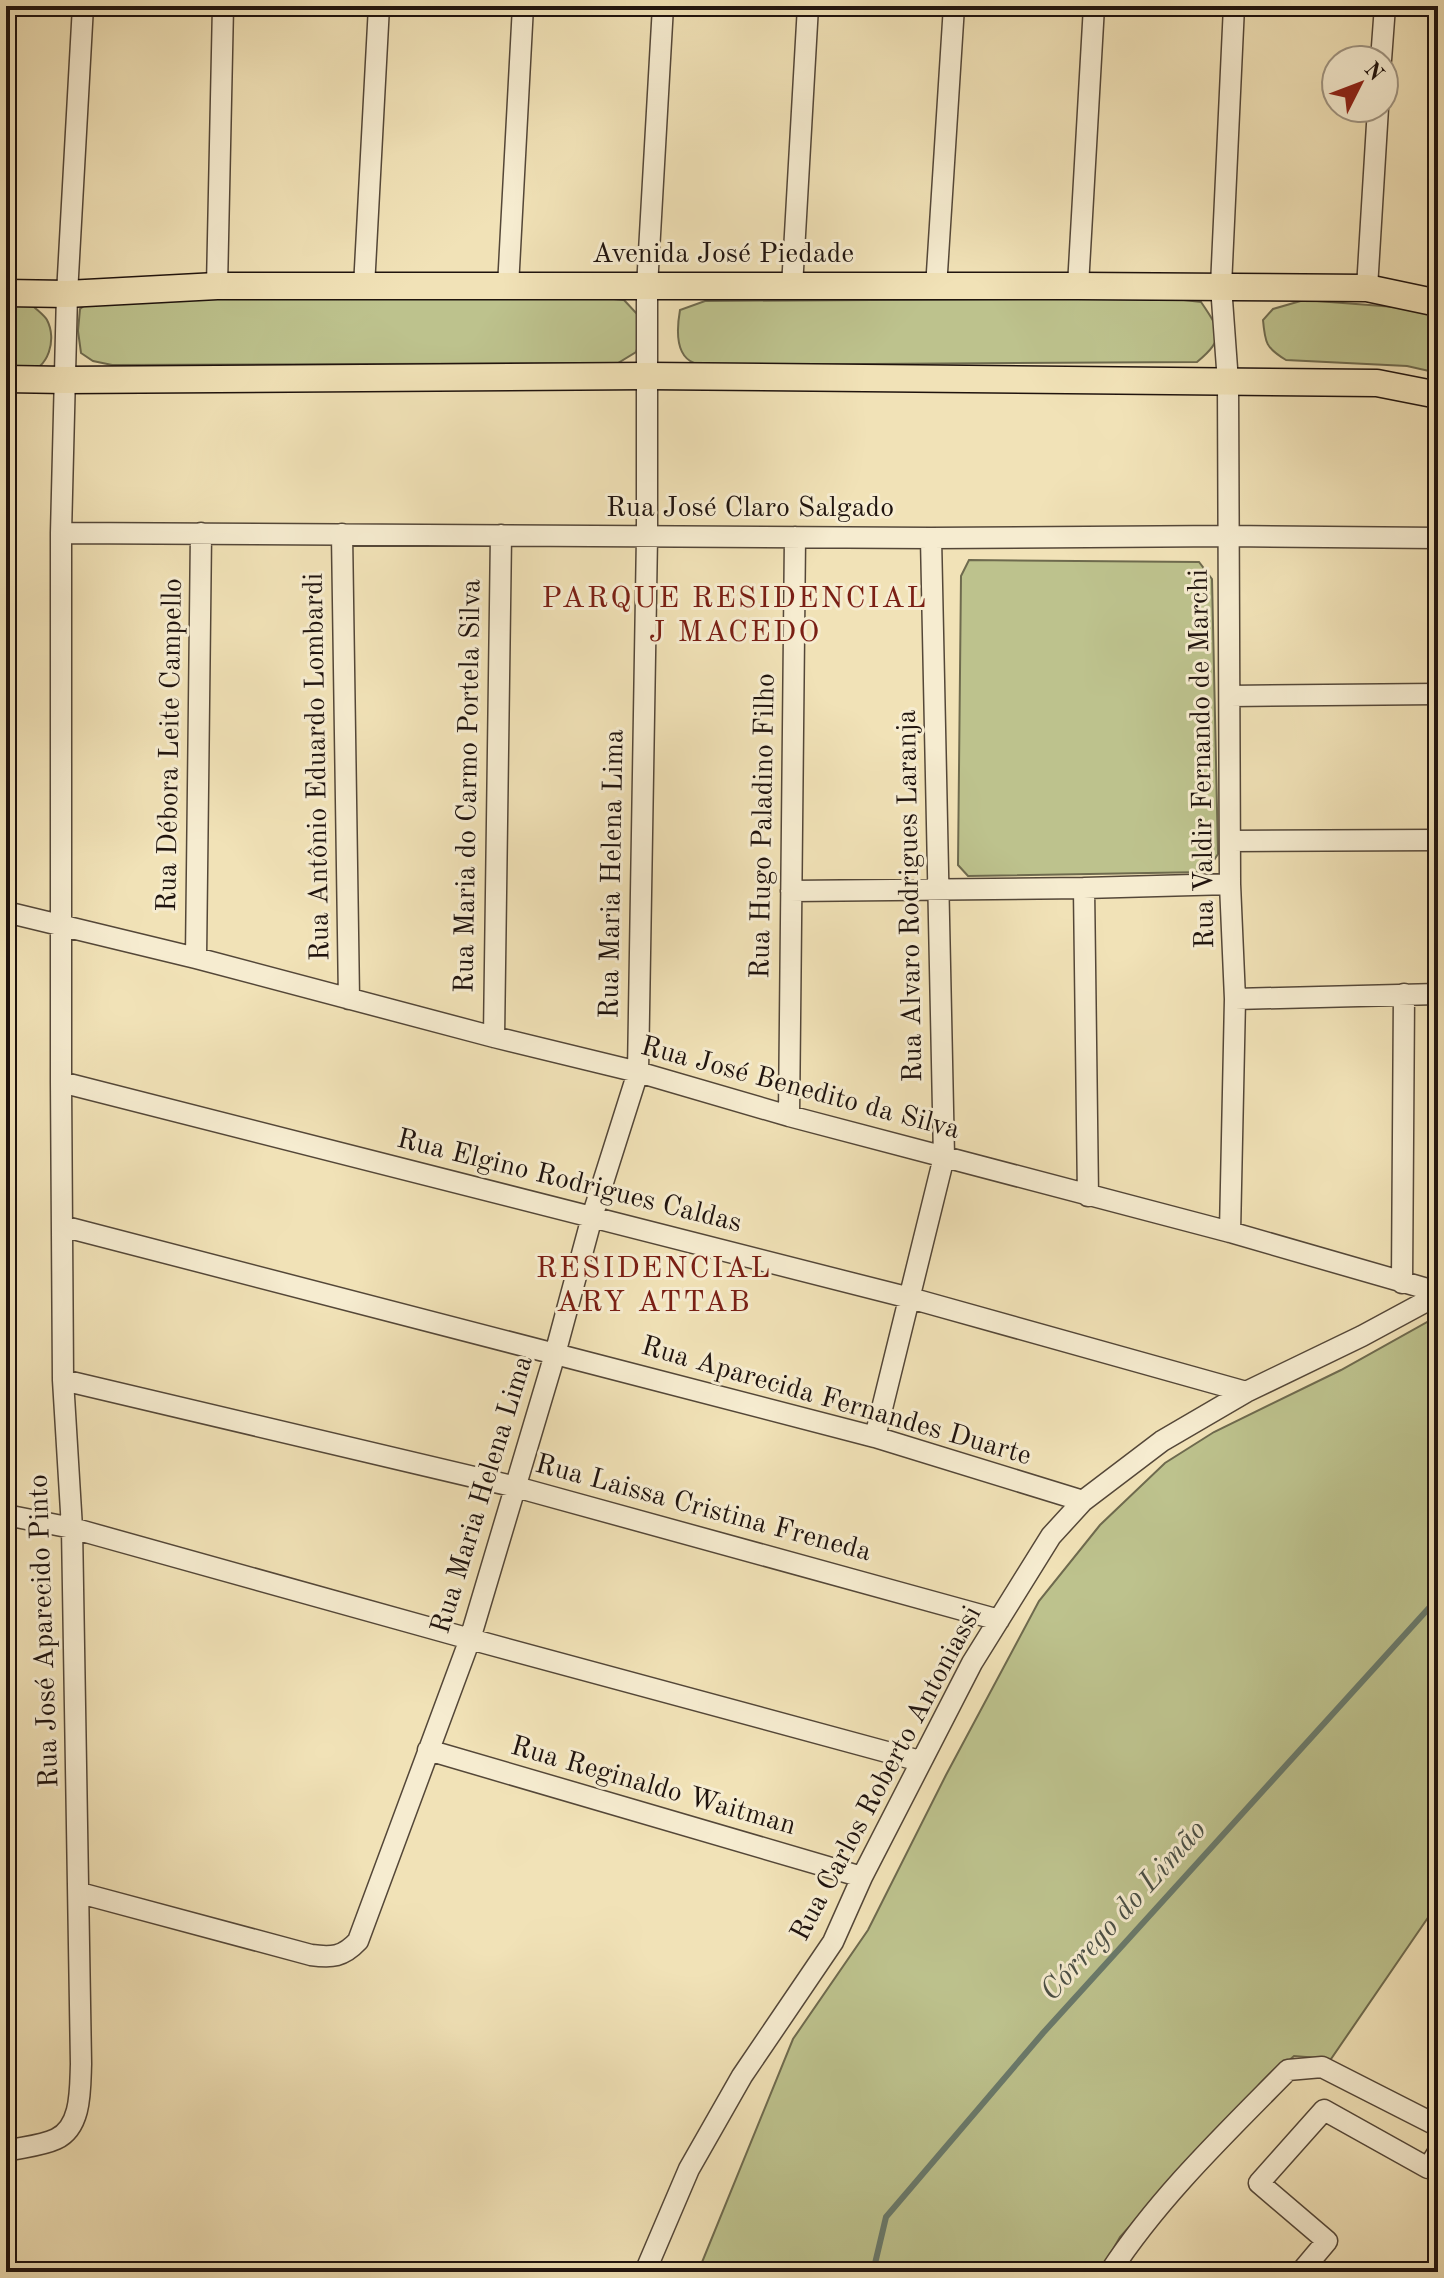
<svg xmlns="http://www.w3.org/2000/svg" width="1444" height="2278" font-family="'Old Standard TT',serif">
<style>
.green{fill:#bdc28d;stroke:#6e6a4e;stroke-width:2}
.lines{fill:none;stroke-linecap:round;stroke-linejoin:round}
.stream{stroke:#697a6c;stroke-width:6}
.minor-casing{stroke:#544738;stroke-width:23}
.major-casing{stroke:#1f130e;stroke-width:29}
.minor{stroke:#f6ecd0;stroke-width:20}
.major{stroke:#f1e2b7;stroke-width:26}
.labels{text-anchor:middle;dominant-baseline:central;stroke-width:6;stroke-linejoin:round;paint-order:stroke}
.street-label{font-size:28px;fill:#1f130e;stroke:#f6ecd0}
.neighbourhood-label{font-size:30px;letter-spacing:2px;fill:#7a1f14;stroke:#f6ecd0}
.water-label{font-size:30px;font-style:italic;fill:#4a4f45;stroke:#f6ecd0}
</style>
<rect width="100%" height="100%" fill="#f1e2b7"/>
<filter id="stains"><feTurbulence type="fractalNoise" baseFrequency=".0025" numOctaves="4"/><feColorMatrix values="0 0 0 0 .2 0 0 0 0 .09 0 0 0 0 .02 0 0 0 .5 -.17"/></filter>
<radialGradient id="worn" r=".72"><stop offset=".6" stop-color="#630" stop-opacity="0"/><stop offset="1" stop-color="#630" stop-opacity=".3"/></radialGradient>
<path class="green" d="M95 297 604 298 624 300 638 315 643 332 636 352 618 363 112 365 93 361 81 353 78 331 80 309Z
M1167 298 1201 302C1220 330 1226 338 1197 362L714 365C708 365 700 365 694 363 674 355 677 327 680 310L705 301Z
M1304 300 1395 307 1438 316V373L1407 366 1286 360C1266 348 1265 343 1263 320L1273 309Z
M6 305 33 306C38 311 44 315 47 320 57 339 49 369 26 372 20 373 12 372 6 372Z
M969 560 1199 562 1212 579 1218 854 1206 872 968 876 958 865 961 576Z
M1438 1316V1903L1331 2059 1294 2056 1262 2084 1147 2207 1120 2237 1100 2272H698L793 2039 868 1930 946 1775 1039 1601 1100 1525 1165 1463 1214 1432 1341 1370Z"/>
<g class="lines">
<path class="stream" d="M873 2272 886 2217 1043 2033 1438 1598"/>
<defs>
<path id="minor" d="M1381 60 1385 6
M217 286 223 6
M1078 286 1094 6
M364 287 379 6
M508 287 523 6
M792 287 808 6
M936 288 954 6
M1367 288 1378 108
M61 533 931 538 1229 536 1438 538
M342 534 349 999
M1230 696 1438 694
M1230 841 1438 840
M1084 888 1088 1196
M791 891 1084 888 1230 884
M6 912 196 958 494 1037 638 1072 789 1116 1230 1232 1438 1292
M196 958 201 533
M1235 999 1438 994
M494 1037 501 535
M61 1082 910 1298 1246 1392
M789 1116 795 537
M62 1226 875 1437 1083 1501
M1230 1232 1235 999 1230 884 1228 382 1221 286 1234 6
M1402 1283 1404 994
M63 1380 516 1487 999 1620
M875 1437 944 1157 931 538
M6 1515 72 1528 470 1639 920 1761
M428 1750 862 1877
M80 1893 311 1955C332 1958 343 1957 358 1941L470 1639 555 1354 592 1217 638 1072 647 536V287L663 6
M6 2151C22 2147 41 2146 56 2139 82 2127 80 2089 81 2064L72 1528 63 1380 61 1082V533L67 294 83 6
M645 2272 689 2169 742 2076 833 1942 862 1877 972 1663 1051 1536 1083 1501 1162 1441 1246 1392 1362 1336 1438 1295
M1110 2272C1159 2197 1225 2134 1288 2070L1322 2067 1438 2126
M1301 2272 1327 2241 1259 2183 1324 2110 1428 2168 1438 2152"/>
<path id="major" d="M6 293 67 294 217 286H1078L1367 288 1438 303
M6 379 65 380 647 376 1377 383 1438 395"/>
</defs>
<use href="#minor" class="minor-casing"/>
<use href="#major" class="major-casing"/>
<use href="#minor" class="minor"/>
<use href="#major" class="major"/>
</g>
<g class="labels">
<g class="street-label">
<text x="723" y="255">Avenida José Piedade</text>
<text x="750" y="509">Rua José Claro Salgado</text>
<text transform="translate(171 745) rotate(-89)">Rua Débora Leite Campello</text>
<text transform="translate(1203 759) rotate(-91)">Rua Valdir Fernando de Marchi</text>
<text transform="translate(318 767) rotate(-91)">Rua Antônio Eduardo Lombardi</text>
<text transform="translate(469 786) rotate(-89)">Rua Maria do Carmo Portela Silva</text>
<text transform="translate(764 826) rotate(-89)">Rua Hugo Paladino Filho</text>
<text transform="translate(613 874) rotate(-89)">Rua Maria Helena Lima</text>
<text transform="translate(911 896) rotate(-91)">Rua Alvaro Rodrigues Laranja</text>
<text transform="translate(800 1089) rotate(15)">Rua José Benedito da Silva</text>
<text transform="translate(569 1182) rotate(14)">Rua Elgino Rodrigues Caldas</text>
<text transform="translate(836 1402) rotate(16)">Rua Aparecida Fernandes Duarte</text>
<text transform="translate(483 1495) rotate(-73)">Rua Maria Helena Lima</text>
<text transform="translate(703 1509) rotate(15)">Rua Laissa Cristina Freneda</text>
<text transform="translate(45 1631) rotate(-92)">Rua José Aparecido Pinto</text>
<text transform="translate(887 1774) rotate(-62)">Rua Carlos Roberto Antoniassi</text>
<text transform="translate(653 1787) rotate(16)">Rua Reginaldo Waitman</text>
</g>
<g class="neighbourhood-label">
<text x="735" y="599">PARQUE RESIDENCIAL<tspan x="735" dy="34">J MACEDO</tspan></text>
<text x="654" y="1269">RESIDENCIAL<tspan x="654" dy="34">ARY ATTAB</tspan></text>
</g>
<g class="water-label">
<text transform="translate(1124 1911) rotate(-48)">Córrego do Limão</text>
</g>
</g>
<rect width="1444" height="2278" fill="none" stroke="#f1e2b7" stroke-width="32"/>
<rect x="8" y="8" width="1428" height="2262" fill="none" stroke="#1f130e" stroke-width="4"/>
<rect x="16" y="16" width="1412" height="2246" fill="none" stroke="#1f130e" stroke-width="2"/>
<g transform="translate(1360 84) rotate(48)"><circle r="38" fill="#f6ecd0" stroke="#a09582" stroke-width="2"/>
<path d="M0-6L14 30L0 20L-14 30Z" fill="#8f2418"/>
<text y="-12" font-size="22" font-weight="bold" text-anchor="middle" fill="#1f130e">N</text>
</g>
<rect width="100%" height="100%" filter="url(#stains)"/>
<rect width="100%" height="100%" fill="url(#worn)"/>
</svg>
